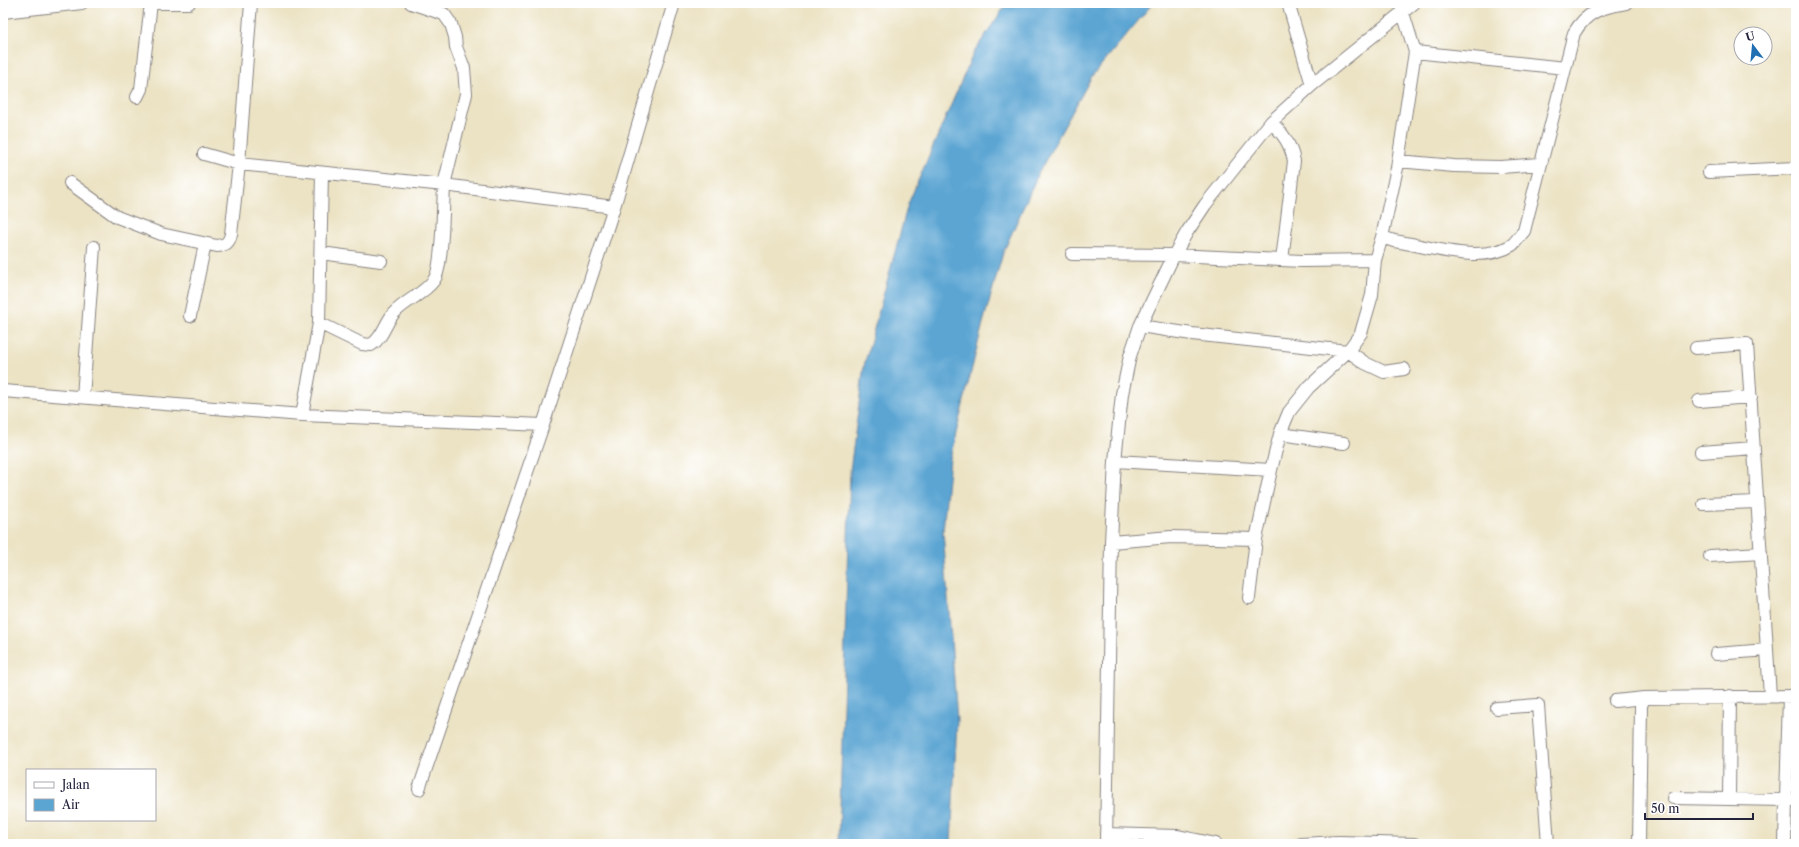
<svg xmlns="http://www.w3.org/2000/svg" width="1799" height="847" font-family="'Libre Caslon Text',serif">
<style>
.water{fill:#5ba5d3;stroke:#3e6487}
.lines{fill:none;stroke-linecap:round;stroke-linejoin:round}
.minor-casing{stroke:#878280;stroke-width:14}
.minor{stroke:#fff;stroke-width:12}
</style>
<rect width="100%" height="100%" fill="#fff"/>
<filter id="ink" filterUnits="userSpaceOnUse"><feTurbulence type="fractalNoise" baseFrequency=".025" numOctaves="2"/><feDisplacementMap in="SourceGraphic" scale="8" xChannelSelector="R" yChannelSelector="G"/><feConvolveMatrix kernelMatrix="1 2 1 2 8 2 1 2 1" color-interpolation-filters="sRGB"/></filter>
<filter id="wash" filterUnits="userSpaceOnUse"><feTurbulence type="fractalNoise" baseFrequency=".012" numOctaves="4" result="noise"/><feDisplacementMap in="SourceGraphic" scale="16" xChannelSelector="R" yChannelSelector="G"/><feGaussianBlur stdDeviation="0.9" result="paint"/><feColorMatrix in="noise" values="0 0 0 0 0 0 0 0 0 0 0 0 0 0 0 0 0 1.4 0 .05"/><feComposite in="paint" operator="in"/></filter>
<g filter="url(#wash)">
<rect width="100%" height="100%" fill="#ece3c4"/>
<path class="water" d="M1007 3H1153L1092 76 1039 172 1003 253 983 323 950 458 943 531 957 720 951 844H839L850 471 864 366 908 204 974 52Z"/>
</g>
<g filter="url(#ink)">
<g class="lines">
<defs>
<path id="minor" d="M154 3H189
M1288 3 1312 85
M1400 3 1415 52
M3 12 82 3
M137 97 141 89 151 3
M1271 122C1284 135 1290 143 1294 161L1282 260
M204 154 239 164 444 185 466 94 464 68 456 47 455 37 451 24 444 14 411 3
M1398 161 1454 166 1501 167 1540 164
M1709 172 1796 168
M70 183 117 217 161 234 217 246C226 245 229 243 231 234L239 164 251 3
M1382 237 1394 241C1429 246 1480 265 1512 245 1516 242 1520 235 1524 231L1574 33C1587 11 1602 7 1626 3
M321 253 381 261
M1072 254 1174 255 1302 261 1375 260
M190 316 205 244
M319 323 362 344 371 345C383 338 385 323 394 313 406 300 424 294 434 280 443 268 443 203 444 185L614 207
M1140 326 1192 334 1348 351 1365 363 1384 372 1404 369
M1696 348 1747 344 1770 696
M3 391 302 415 543 425
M83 397 94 247
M1699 401 1751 397
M302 415 319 323 322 173
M1280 434 1344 443
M1701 452 1754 448
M1115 461 1271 470 1280 434 1289 412 1309 387 1348 351 1361 333 1372 295 1375 260 1382 237 1397 168 1415 52 1565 68
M1704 504 1757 502
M1111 542 1171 537 1256 539
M1710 556 1761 553
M1249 598 1256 539 1271 470
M1716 654 1767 650
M1615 701 1644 698 1796 696
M1497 708 1538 705 1548 844
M419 789 543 425 614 207 674 3
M1673 798 1786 800 1789 696
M1729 799 1730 696
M1106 834 1178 836 1216 844
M1106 844 1111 542 1115 461 1122 394 1130 356 1140 326 1174 255 1187 232 1205 205 1271 122 1312 85 1414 3
M1301 844 1339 842 1414 844
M1639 844 1641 706 1644 698
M1785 844 1786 800H1796"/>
</defs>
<use href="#minor" class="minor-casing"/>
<use href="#minor" class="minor"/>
</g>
</g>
<rect width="1799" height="847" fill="none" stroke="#fff" stroke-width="16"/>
<rect x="26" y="769" width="130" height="52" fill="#ffffff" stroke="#a7a7b1"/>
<rect x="34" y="782" width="20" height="6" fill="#ffffff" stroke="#a7a7b1"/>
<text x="62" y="789" font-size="12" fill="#22223b">Jalan</text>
<rect x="34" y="799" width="20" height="12" fill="#5ba5d3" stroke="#a7a7b1"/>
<text x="62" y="809" font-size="12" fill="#22223b">Air</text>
<g transform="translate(1753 46) rotate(344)"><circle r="19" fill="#ffffff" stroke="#a7a7b1"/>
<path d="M0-3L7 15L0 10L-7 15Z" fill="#1f6fb2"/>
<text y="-6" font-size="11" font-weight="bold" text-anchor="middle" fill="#22223b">U</text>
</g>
<path d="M1645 813v6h108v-6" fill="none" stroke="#22223b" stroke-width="2"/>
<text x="1651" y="813" font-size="12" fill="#22223b" stroke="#ffffff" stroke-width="3" paint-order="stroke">50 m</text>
</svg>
